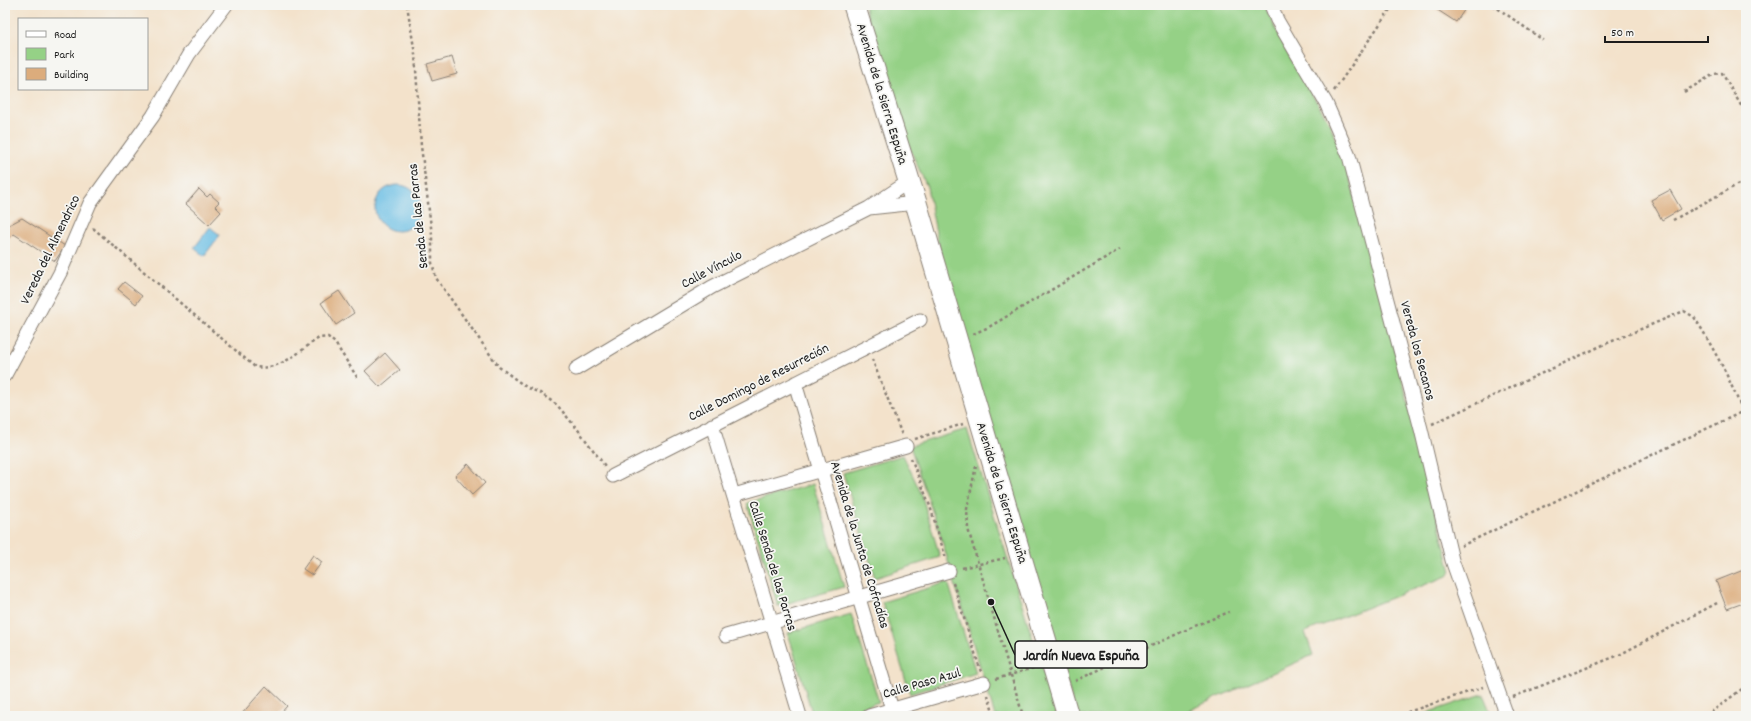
<svg xmlns="http://www.w3.org/2000/svg" width="1751" height="721" font-family="Dekko,sans-serif">
<style>
.green{fill:#95d186;stroke:#587651}
.water{fill:#68bde4;stroke:#426c80}
.building{fill:#dcac7c}
.lines{fill:none;stroke-linecap:round;stroke-linejoin:round}
.street-casing{stroke:#887f74;stroke-width:15}
.primary-casing{stroke:#887f74;stroke-width:23}
.path{stroke:#887f74;stroke-width:2.5;stroke-dasharray:3 3;stroke-linecap:butt}
.street{stroke:#fff;stroke-width:13}
.primary{stroke:#fff;stroke-width:21}
.labels{text-anchor:middle;dominant-baseline:central;stroke-width:3.5;stroke-linejoin:round;paint-order:stroke}
.street-label{font-size:14px;fill:#1c1c1c;stroke:#f6f6f2}
.leader{fill:none;stroke:#1c1c1c;stroke-width:1.5}
.callout-dot{fill:#1c1c1c;stroke:#f6f6f2;stroke-width:1.5}
.callout{fill:#f6f6f2;stroke:#1c1c1c;stroke-width:1.5}
.callout-label{font-size:15px;text-anchor:middle;font-weight:bold;fill:#1c1c1c}
</style>
<rect width="100%" height="100%" fill="#f6f6f2"/>
<filter id="ink" filterUnits="userSpaceOnUse"><feTurbulence type="fractalNoise" baseFrequency=".025" numOctaves="2"/><feDisplacementMap in="SourceGraphic" scale="8" xChannelSelector="R" yChannelSelector="G"/><feConvolveMatrix kernelMatrix="1 2 1 2 8 2 1 2 1" color-interpolation-filters="sRGB"/></filter>
<filter id="wash" filterUnits="userSpaceOnUse"><feTurbulence type="fractalNoise" baseFrequency=".012" numOctaves="4" result="noise"/><feDisplacementMap in="SourceGraphic" scale="16" xChannelSelector="R" yChannelSelector="G"/><feGaussianBlur stdDeviation="0.9" result="paint"/><feColorMatrix in="noise" values="0 0 0 0 0 0 0 0 0 0 0 0 0 0 0 0 0 1.4 0 .05"/><feComposite in="paint" operator="in"/></filter>
<g filter="url(#wash)">
<rect width="100%" height="100%" fill="#f3e2cb"/>
<path class="green" d="M864 5H1264L1292 62 1329 122 1345 162 1368 244 1451 572 1447 576 1305 632 1313 655 1176 716H1077L944 273 927 187 902 131Z
M967 429 1057 716H995L938 528 910 446Z
M903 455 921 493 940 557 875 578 843 473Z
M813 484 844 587 778 606 747 503Z
M948 582 976 673 910 694 882 602Z
M851 614 879 702 834 716H813L788 633Z
M1483 694 1492 716H1418Z"/>
<path class="water" d="M375 208a23 23 0 1 1 46 0a23 23 0 1 1-46 0Z
M210 227 220 235 204 256 194 248Z"/>
<g id="blocks">
<path class="building" d="M1430 5H1459L1465 9 1456 22Z
M452 57 457 74 432 81 427 64Z
M199 189 207 197 210 194 219 202 215 206 221 212 209 225 186 204Z
M1670 190 1681 209 1662 220 1651 200Z
M22 218 65 246 55 261 14 234 5 240V227Z
M124 282 142 296 136 304 118 289Z
M339 291 354 313 336 325 321 303Z
M385 353 400 370 380 387 365 371Z
M468 464 485 483 472 495 455 476Z
M313 555 322 562 312 575 303 569Z
M1746 569V602L1727 609 1716 581Z
M266 686 287 706 278 716H240Z"/>
</g>
</g>
<g filter="url(#ink)">
<use href="#blocks" fill-opacity="0" stroke="#887f74" stroke-width="1"/>
<g class="lines">
<defs>
<path id="street" d="M1271 5 1277 20 1326 103 1349 156 1421 429 1452 560 1507 716
M908 182 869 208 916 203
M576 369 712 287 869 208
M5 375 60 273 90 203 153 116 189 54 226 5
M795 383 894 716
M712 425 800 716
M613 476 920 320
M734 495 906 446
M726 636 949 571
M869 716 984 683"/>
<path id="primary" d="M854 5 916 203 1068 716"/>
</defs>
<use href="#street" class="street-casing"/>
<use href="#primary" class="primary-casing"/>
<path class="path" d="M407 5 415 54 421 146 432 235V263L436 278 499 367 526 387 540 393 557 405 579 431 605 466
M1493 5 1543 40
M1334 91 1393 5
M1684 92 1714 74 1722 73 1746 114
M1673 220 1746 180
M93 228 255 367C281 371 299 351 319 338L328 337 335 343 357 377
M973 334 989 327 1120 249
M872 359 902 435
M1432 424 1603 345 1684 311 1694 317 1703 331 1724 369 1743 411
M915 439 963 424
M911 458 930 506 946 559
M976 466 967 509 968 529 1023 716
M1461 546 1746 410
M962 568 1005 558
M953 583 981 672
M996 679 1037 667
M1075 681 1190 628 1229 612
M988 695 994 716
M1513 697 1619 655 1719 602
M1396 716 1483 687
M1706 716 1746 686"/>
<use href="#street" class="street"/>
<use href="#primary" class="primary"/>
</g>
</g>
<g class="labels">
<g class="street-label">
<text transform="translate(881 94) rotate(73)">Avenida de la Sierra Espuña</text>
<text transform="translate(419 216) rotate(-96)">Senda de las Parras</text>
<text transform="translate(51 250) rotate(-64)">Vereda del Almendrico</text>
<text transform="translate(712 270) rotate(-28)">Calle Vínculo</text>
<text transform="translate(1417 351) rotate(75)">Vereda los Secanos</text>
<text transform="translate(759 383) rotate(-27)">Calle Domingo de Resurreción</text>
<text transform="translate(1001 493) rotate(73)">Avenida de la Sierra Espuña</text>
<text transform="translate(859 545) rotate(73)">Avenida de la Junta de Cofradías</text>
<text transform="translate(772 566) rotate(73)">Calle Senda de las Parras</text>
<text transform="translate(922 684) rotate(-16)">Calle Paso Azul</text>
</g>
</g>
<path class="leader" d="M991 602L1015 655"/>
<circle class="callout-dot" cx="991" cy="602" r="4"/>
<rect class="callout" x="1015" y="641" width="132" height="27" rx="4"/>
<g class="callout-label">
<text x="1081" y="660">Jardín Nueva Espuña</text>
</g>
<rect width="1751" height="721" fill="none" stroke="#f6f6f2" stroke-width="20"/>
<rect x="18" y="18" width="130" height="72" fill="#f6f6f2" stroke="#9f9f9c"/>
<rect x="26" y="31" width="20" height="6" fill="#ffffff" stroke="#9f9f9c"/>
<text x="54" y="38" font-size="12" fill="#1c1c1c">Road</text>
<rect x="26" y="48" width="20" height="12" fill="#95d186" stroke="#9f9f9c"/>
<text x="54" y="58" font-size="12" fill="#1c1c1c">Park</text>
<rect x="26" y="68" width="20" height="12" fill="#dcac7c" stroke="#9f9f9c"/>
<text x="54" y="78" font-size="12" fill="#1c1c1c">Building</text>
<path d="M1605 36v6h103v-6" fill="none" stroke="#1c1c1c" stroke-width="2"/>
<text x="1611" y="36" font-size="12" fill="#1c1c1c" stroke="#f6f6f2" stroke-width="3" paint-order="stroke">50 m</text>
</svg>
